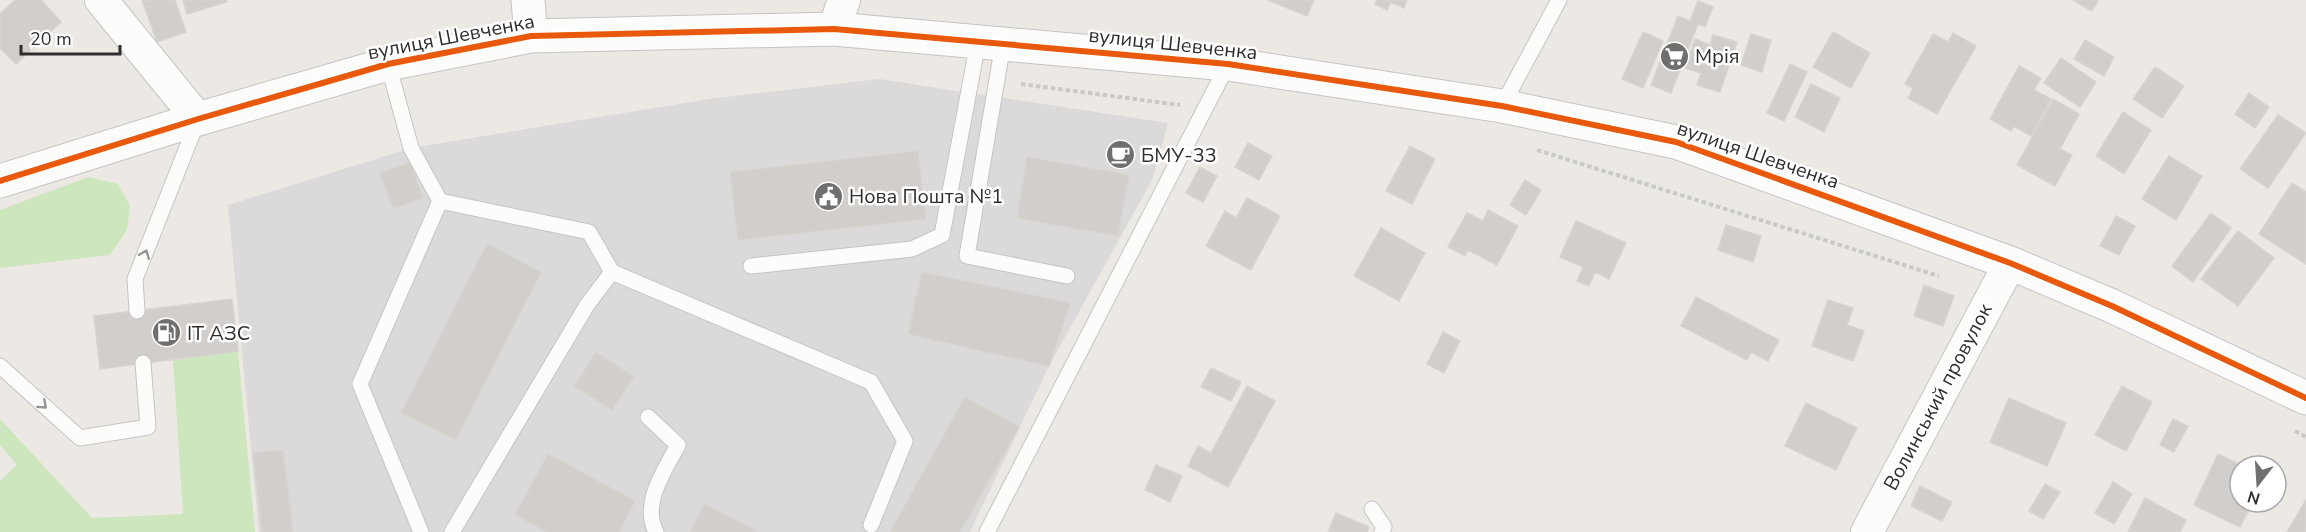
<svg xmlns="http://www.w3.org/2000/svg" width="2306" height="532" font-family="'Nunito Sans',sans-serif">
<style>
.industrial{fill:#dcd9db}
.green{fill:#cee6be}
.building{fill:#d1cecb;stroke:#d7d4d0;stroke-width:1.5}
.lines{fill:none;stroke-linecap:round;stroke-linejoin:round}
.service-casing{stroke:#c5c4c5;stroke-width:17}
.minor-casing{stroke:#c5c4c5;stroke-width:34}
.tertiary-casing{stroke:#c5c4c5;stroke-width:35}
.path{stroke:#c9c9c8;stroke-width:4;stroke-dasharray:4.5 3;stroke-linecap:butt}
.service{stroke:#fcfcfb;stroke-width:15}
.minor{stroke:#fcfcfb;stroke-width:32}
.tertiary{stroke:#fcfcfb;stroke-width:33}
.cycleway-casing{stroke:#fff;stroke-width:10}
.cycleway{stroke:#e8590c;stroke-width:6}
.oneway{stroke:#959594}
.labels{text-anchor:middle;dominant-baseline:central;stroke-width:5;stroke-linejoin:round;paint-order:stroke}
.street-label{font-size:20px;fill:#2e2e2e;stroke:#fff}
.poi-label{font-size:20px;fill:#2e2e2e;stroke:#fff;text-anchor:start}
</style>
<rect width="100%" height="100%" fill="#ece8e4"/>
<path class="industrial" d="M879 79 1168 123 1152 180 1049 366 970 532H259L228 205 411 148 709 99Z"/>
<path class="green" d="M88 177 118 184 130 206 127 230 110 255 0 268V210Z
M238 351 255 532H0V481L17 465 0 445V419L92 518 183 514 173 360Z"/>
<path class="building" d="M15 0H41L61 22 16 64 0 48V14Z
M142 0H175L186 32 157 42Z
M183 0H227V2L187 14Z
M1268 0H1314L1307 16Z
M1377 0H1407L1404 8 1391 2 1387 10 1375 4Z
M2073 0H2098L2092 11Z
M1698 1 1713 7 1705 27 1698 24 1671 93 1651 85 1678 16 1690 21Z
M1643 32 1663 41 1643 88 1622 79Z
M1833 32 1870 53 1851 88 1813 67Z
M1953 33 1976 46 1937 114 1908 98 1913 88 1905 84 1933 34 1948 42Z
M1751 34 1771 40 1762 72 1741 65Z
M1713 35 1737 42 1720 92 1697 85 1701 73 1685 68 1695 39 1710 45Z
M2085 40 2114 57 2104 76 2074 59Z
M2061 58 2096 82 2080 107 2044 83Z
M1790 64 1807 72 1784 121 1767 113Z
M2019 66 2041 78 2034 90 2051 99 2031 136 2014 126 2011 131 1990 119Z
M2155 67 2184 86 2162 118 2133 99Z
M1811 84 1840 98 1824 132 1795 117Z
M2249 93 2269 107 2255 128 2235 114Z
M2053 99 2079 114 2060 149 2072 155 2055 186 2017 165Z
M2123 112 2151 130 2124 174 2096 156Z
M2278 115 2306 133 2268 188 2240 169Z
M1248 143 1272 156 1259 180 1235 167Z
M1410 146 1435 159 1412 204 1386 191Z
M918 151 926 219 738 240 730 172Z
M2169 156 2202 176 2176 220 2142 199Z
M1027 157 1129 175 1118 236 1017 218Z
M410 163 423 198 393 209 380 173Z
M1200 167 1217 176 1203 202 1186 193Z
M1525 180 1541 190 1526 215 1510 205Z
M2292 183 2306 192V264L2259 234Z
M1247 198 1280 216 1251 270 1206 246 1225 211 1236 218Z
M1488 210 1518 226 1497 265 1468 250 1465 256 1448 247 1467 213 1483 221Z
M2211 213 2231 228 2193 282 2172 266Z
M2116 216 2135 226 2119 255 2100 246Z
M1576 221 1626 243 1609 279 1595 272 1589 286 1577 281 1583 267 1560 257Z
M1726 225 1761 236 1753 262 1718 250Z
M1381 228 1425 253 1399 301 1354 276Z
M2238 231 2274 258 2238 306 2201 279Z
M487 244 541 272 456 440 401 413Z
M922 272 1070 303 1049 366 908 334Z
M1924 285 1954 296 1943 326 1914 316Z
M1696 297 1779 340 1768 361 1751 352 1747 360 1681 326Z
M232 299 238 351 100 369 94 316Z
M1828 300 1853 308 1847 325 1864 331 1853 361 1812 346Z
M1443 332 1460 341 1444 373 1427 364Z
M596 352 634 377 612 410 574 386Z
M1211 368 1241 382 1231 401 1201 387Z
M1247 386 1275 401 1228 487 1188 466 1198 446 1211 453Z
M2122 386 2152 402 2126 451 2095 435Z
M965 397 1019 427 960 532H890Z
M2009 398 2066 423 2047 466 1990 442Z
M1806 403 1857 428 1836 470 1785 446Z
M2173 419 2188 426 2174 452 2160 445Z
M283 450 293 532H262L253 453Z
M548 454 635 501 619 532H547L515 515Z
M2218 454 2243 466H2240V502H2253L2240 527 2194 505Z
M1156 465 1182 476 1170 502 1145 490Z
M2113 482 2132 494 2114 524 2095 513Z
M2045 484 2060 492 2043 519 2029 511Z
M1920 486 1952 502 1942 521 1911 506Z
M2145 498 2186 520 2180 532H2128Z
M2306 500V532H2287Z
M705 504 758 532H690Z
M1336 513 1369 527 1367 532H1328Z"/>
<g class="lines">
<defs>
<path id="service" d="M1003 44 967 256 1067 276
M388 64 411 148 440 201 589 232 612 272
M1502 106 1559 0
M751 266 912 249 942 235 978 42
M137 311 135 279 197 122
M0 366 80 438 148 427 143 363
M648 417 678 445C665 470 641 503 656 532
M1372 509 1384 527 1382 532
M421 532 360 384 440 201
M452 532 587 305 612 272 871 382 905 441 871 525
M987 532 1228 64"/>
<path id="minor" d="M101 0 198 119
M834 29 844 0
M1867 532 2010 263"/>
<path id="tertiary" d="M528 0 531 36
M0 181 198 119 388 64 531 36 834 29 1228 64 1502 106 1676 142 2010 263 2112 306 2306 398"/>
</defs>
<use href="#service" class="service-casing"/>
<use href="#minor" class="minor-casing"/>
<use href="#tertiary" class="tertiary-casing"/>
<path class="path" d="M1021 84 1180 105
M1537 150 1939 276
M2295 431 2306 437"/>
<use href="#service" class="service"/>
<use href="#minor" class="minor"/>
<use href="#tertiary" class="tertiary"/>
<defs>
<path id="cycleway" d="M0 181 198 119 388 64 531 36 834 29 1228 64 1502 106 1676 142 2010 263 2112 306 2306 398"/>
</defs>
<use href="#cycleway" class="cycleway-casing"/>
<use href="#cycleway" class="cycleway"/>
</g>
<defs><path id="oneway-chevron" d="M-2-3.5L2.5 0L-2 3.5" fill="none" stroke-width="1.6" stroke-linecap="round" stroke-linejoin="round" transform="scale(1.5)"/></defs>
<g class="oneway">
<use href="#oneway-chevron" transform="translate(145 254) rotate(-68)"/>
<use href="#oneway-chevron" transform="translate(43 405) rotate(42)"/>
</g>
<defs>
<symbol id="supermarket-disc" viewBox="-11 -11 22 22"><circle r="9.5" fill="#706f6e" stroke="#fff"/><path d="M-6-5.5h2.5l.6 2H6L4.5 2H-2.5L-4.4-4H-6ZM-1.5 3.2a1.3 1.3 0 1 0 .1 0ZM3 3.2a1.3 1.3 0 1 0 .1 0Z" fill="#fff"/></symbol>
<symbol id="cafe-disc" viewBox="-11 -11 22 22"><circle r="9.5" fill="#706f6e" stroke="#fff"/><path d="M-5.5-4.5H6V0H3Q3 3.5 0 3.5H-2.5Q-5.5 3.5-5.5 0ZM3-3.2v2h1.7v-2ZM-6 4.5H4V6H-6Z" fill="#fff"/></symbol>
<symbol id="civic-disc" viewBox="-11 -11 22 22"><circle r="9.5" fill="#706f6e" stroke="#fff"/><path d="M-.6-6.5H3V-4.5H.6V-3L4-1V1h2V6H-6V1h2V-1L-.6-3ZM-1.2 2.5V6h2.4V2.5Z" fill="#fff"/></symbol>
<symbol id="fuel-disc" viewBox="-11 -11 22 22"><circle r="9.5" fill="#706f6e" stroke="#fff"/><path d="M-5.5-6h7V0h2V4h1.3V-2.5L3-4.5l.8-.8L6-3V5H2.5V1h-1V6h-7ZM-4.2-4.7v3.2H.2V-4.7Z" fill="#fff"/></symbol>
</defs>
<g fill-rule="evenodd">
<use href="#supermarket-disc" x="1658" y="40" width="33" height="33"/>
<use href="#cafe-disc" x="1104" y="138" width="33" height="33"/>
<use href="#civic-disc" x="812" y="180" width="33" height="33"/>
<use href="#fuel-disc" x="150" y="316" width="33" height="33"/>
</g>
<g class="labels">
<g class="street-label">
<text transform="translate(451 37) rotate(-11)">вулиця Шевченка</text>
<text transform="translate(1173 44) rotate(6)">вулиця Шевченка</text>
<text transform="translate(1758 155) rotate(19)">вулиця Шевченка</text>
<text transform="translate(1938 397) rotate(-62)">Волинський провулок</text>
</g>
<g class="poi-label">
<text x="1695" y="56">Мрія</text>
<text x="1141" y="155">БМУ-33</text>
<text x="849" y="196">Нова Пошта №1</text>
<text x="187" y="333">ІТ АЗС</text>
</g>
</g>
<g transform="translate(2258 484) rotate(197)"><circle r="28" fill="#ffffff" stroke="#ababab" stroke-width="1.5"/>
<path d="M0-4.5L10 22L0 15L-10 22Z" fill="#706f6e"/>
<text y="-9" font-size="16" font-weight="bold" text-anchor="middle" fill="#2e2e2e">N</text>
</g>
<path d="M21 45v9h99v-9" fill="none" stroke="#2e2e2e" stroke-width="3"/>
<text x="30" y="45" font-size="18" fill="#2e2e2e" stroke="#ffffff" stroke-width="4.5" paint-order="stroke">20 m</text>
</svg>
